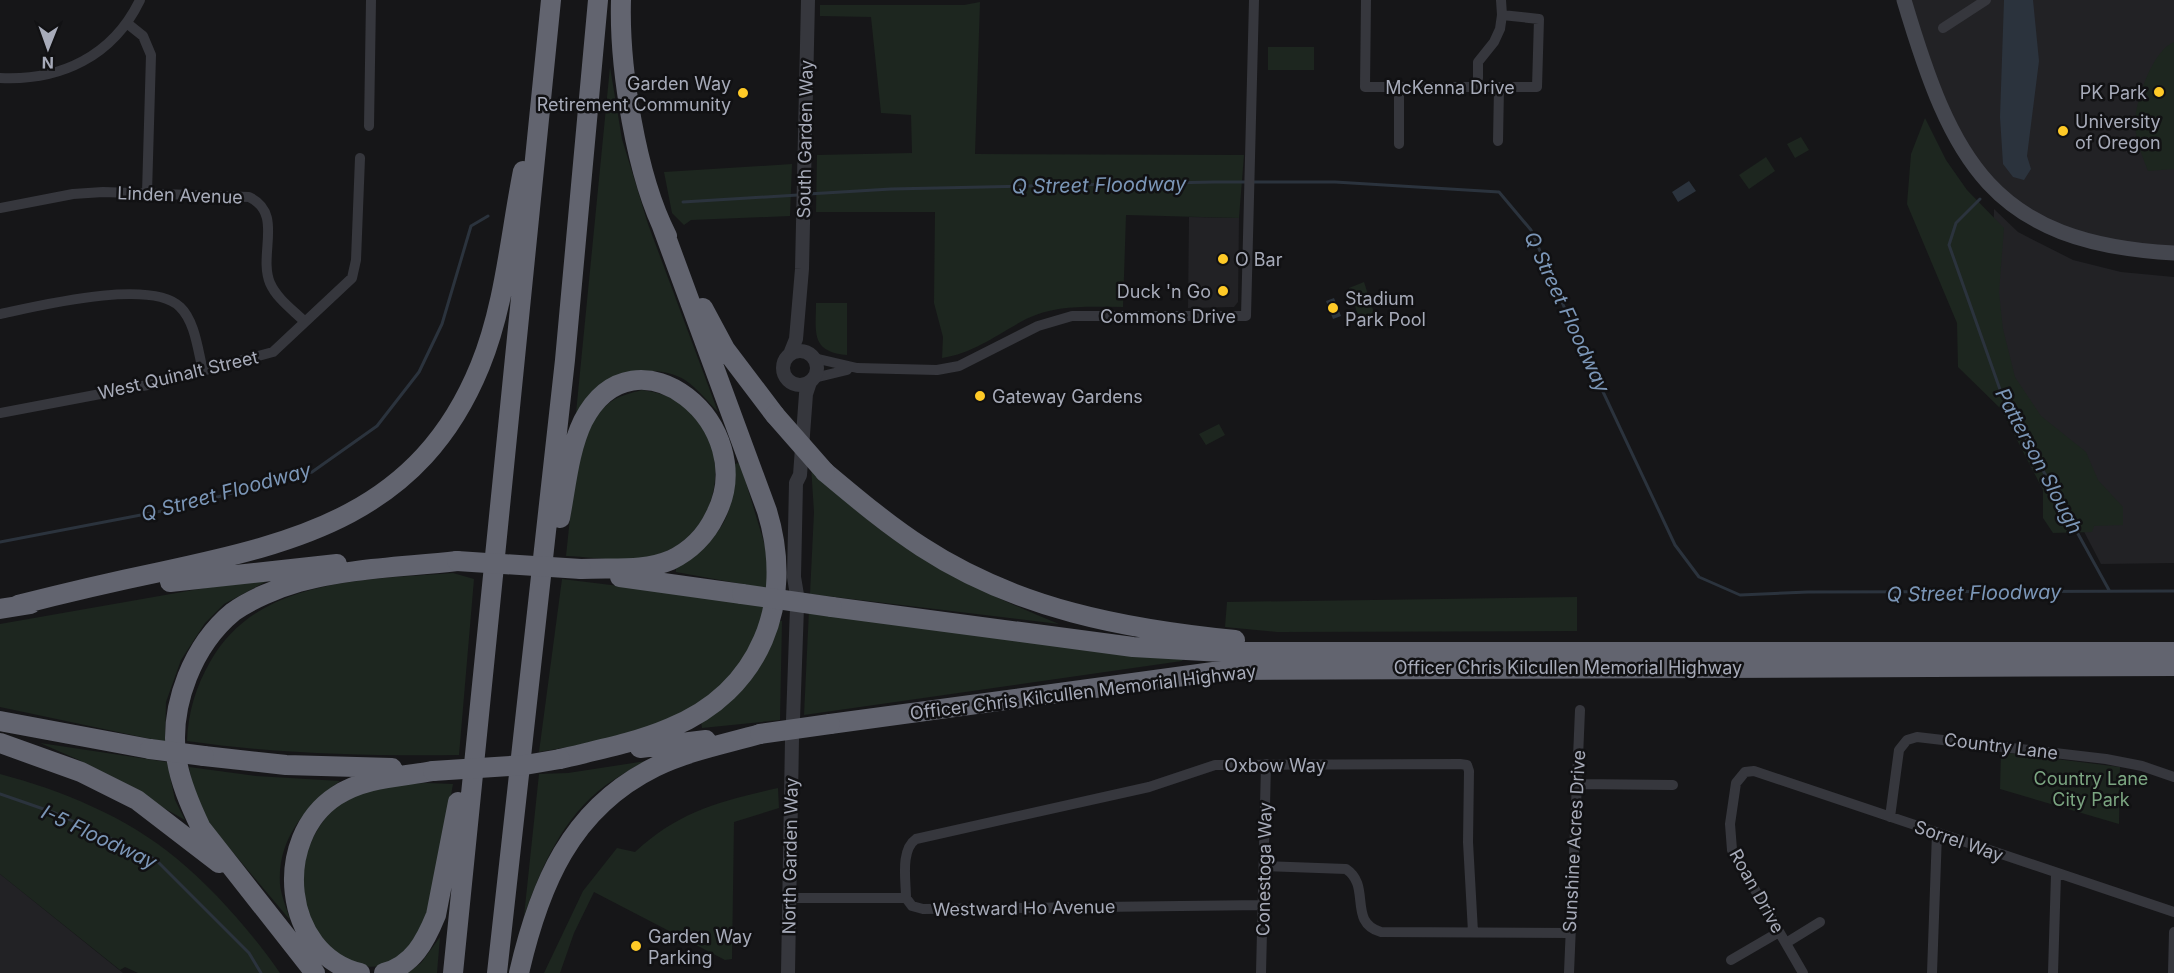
<svg xmlns="http://www.w3.org/2000/svg" width="2174" height="973" font-family="Inter,sans-serif">
<style>
.built{fill:#222225}
.green{fill:#1d261f}
.water{fill:#2b333d}
.lines{fill:none;stroke-linecap:round;stroke-linejoin:round}
.stream{stroke:#2b333d;stroke-width:3}
.minor{stroke:#36373d;stroke-width:10}
.tertiary{stroke:#36373d;stroke-width:14}
.secondary{stroke:#44464e;stroke-width:15}
.motorway{stroke:#62646f;stroke-width:20}
.motorway-bridge{stroke:#62646f;stroke-width:20}
.poi-dot{fill:#ffca27;stroke:#111113;stroke-width:2}
.labels{text-anchor:middle;dominant-baseline:central;stroke-width:5;stroke-linejoin:round;paint-order:stroke}
.poi-label{font-size:18px;fill:#a7abb9;stroke:#111113;text-anchor:start}
.street-label{font-size:18px;fill:#a7abb9;stroke:#111113}
.park-label{font-size:18px;fill:#7ca682;stroke:#111113}
.water-label{font-size:20px;font-style:italic;fill:#7b96b7;stroke:#111113}
</style>
<rect width="100%" height="100%" fill="#161618"/>
<path class="built" d="M1904 0H2174V253L2046 225 1966 157Z
M1994 209 2018 232 2073 260 2121 272 2174 277V563L2101 564 1991 354Z
M1189 217 1239 218 1238 302 1234 307 1188 308Z
M0 874 123 973H0Z"/>
<path class="green" d="M980 2 975 154 1244 155 1239 218 1126 215 1123 307C1090 307 1057 304 1026 319 998 334 974 353 942 358L943 337 934 303 935 212H816L817 155 912 153 911 115 881 113 871 17 820 16V5H964Z
M2174 42V169L2148 171C2142 155 2135 140 2135 122 2136 100 2152 51 2174 42Z
M1268 47H1314V70H1268Z
M610 67 622 139 648 224 718 412C708 402 697 388 685 380 666 368 633 368 613 378 598 385 587 401 576 413Z
M1925 118 1946 160 1967 190 2004 228 1999 292 2003 329 2015 377 2041 416 2086 452 2098 480 2123 507V525L2094 526 2092 532 2053 533 2043 518V490L2001 409 1958 367 1957 323 1907 204 1911 154Z
M1801 137 1809 150 1795 158 1787 144Z
M1766 157 1775 171 1749 189 1739 175Z
M792 164 790 216 691 220 684 225 672 213 664 172Z
M1364 282 1374 313 1359 318 1349 288Z
M816 303H847V355C810 352 816 332 816 303Z
M642 390C741 401 738 542 644 558 619 562 591 557 566 556 571 515 574 431 608 404 617 396 631 393 642 390Z
M1219 424 1225 435 1206 445 1199 434Z
M740 463 769 559V589L676 572V567C719 539 737 518 732 464Z
M811 466C881 544 963 585 1059 624L810 594 814 512Z
M453 573 474 579 459 755C367 756 277 754 187 741 188 713 196 686 210 662 257 577 367 580 453 573Z
M562 579 767 604C760 622 754 643 744 659 702 724 610 740 539 752Z
M269 580 224 604 205 623 181 660 166 702 165 742 0 707V624L205 588Z
M1577 597V631L1277 632 1225 627 1227 602Z
M809 610 1184 658 1182 661 804 715Z
M777 621H782L780 720 702 728 701 721C746 691 762 672 777 621Z
M40 743 167 762 175 800 185 820 79 760Z
M2001 752 2120 767 2119 824 2000 789Z
M646 761C633 768 619 776 606 785 562 818 542 866 524 916L539 774 568 773Z
M189 767 256 776 340 781C306 806 277 839 280 884 281 896 287 909 290 920L210 825 196 801Z
M0 774C61 790 127 817 176 858 213 888 253 934 280 973H138L125 967 120 970 0 874Z
M427 783 453 784C444 832 439 919 407 954 404 957 399 959 395 961 371 972 354 967 333 950 328 946 320 941 316 936 312 930 310 921 308 914 292 869 314 811 360 792 380 784 405 784 427 783Z
M778 788 779 808 734 822 732 959 725 960 594 892 574 933 560 973H544L583 891 617 848 635 852C679 811 720 801 778 788Z
M440 937 437 973H407L421 963Z"/>
<path class="water" d="M2004 0H2033L2039 61 2027 156 2031 169 2024 180 2013 177 2003 164 2000 117Z
M1689 181 1696 191 1678 202 1672 192Z
M1334 298 1341 316 1333 319 1326 301Z"/>
<g class="lines">
<path class="stream" d="M808 194 891 189 1214 182H1335L1499 192 1531 230 1574 330 1675 545 1699 577 1740 595 1808 592 2174 591
M1980 199 1956 223 1949 245 2003 398 2109 590
M683 202 798 195
M0 542 172 509 312 472 377 426 419 372 442 324 471 226 488 216
M0 794 55 813 155 859 249 953 261 973"/>
<path class="minor" d="M1366 0 1365 87H1537L1539 19 1502 15 1501 0
M128 24 143 36 151 55 147 193
M1943 28 1986 0
M0 78C61 81 113 56 140 0
M1478 78V62L1494 42 1500 29 1502 15
M1399 87V144
M369 126 371 0
M1498 141 1499 87
M0 208 73 194 103 192 249 197C284 213 258 254 270 283 277 299 293 310 305 322
M0 314C38 306 151 278 180 307 195 321 198 351 203 371
M814 358 857 368 937 370 959 366 1038 326 1072 316H1246L1254 0
M814 378 847 370
M0 413 153 384 273 352 352 278 356 260 360 158
M1577 784 1673 785
M1890 817 1899 750 1907 740 1917 737 2106 759 2142 766 2174 777
M1264 866 1346 869C1372 886 1347 922 1381 932L1570 933
M790 898H906L912 906 923 909 1263 905
M906 898C906 881 900 850 916 839L1149 787 1215 765 1460 764 1467 765 1469 771 1468 842 1473 932
M1786 943 1820 922
M1731 960 1779 932
M1261 973 1266 764
M1569 973 1580 710
M1803 973 1732 850 1730 824 1736 783 1745 772 1754 771 2174 912
M1932 973 1937 833
M2053 973 2056 874
M2173 973 2174 932"/>
<path class="tertiary" d="M783 368a17 17 0 1 1 34 0a17 17 0 1 1-34 0Z
M790 354 796 339 802 269 808 0
M797 595 794 577 796 483 800 475 806 394 810 382
M793 720 797 607
M788 973 792 739"/>
<path class="secondary" d="M1904 0C1952 161 1991 243 2174 253"/>
<path class="motorway" d="M621 0C619 67 636 176 667 236
M703 308 725 349 775 415
M825 472C856 498 888 525 922 547 1017 609 1125 629 1235 640
M560 518C566 487 569 450 583 421 635 320 763 426 715 516 706 535 690 551 671 560 643 572 610 567 581 569
M620 577 742 594
M170 582 337 564
M18 605C65 593 112 582 160 572 300 542 420 513 480 366 505 305 510 236 523 171
M832 607 1133 647 1222 652H2174
M0 609 31 604
M0 721 150 749
M830 724 1228 670 2174 666
M0 743 81 772 137 800 219 863
M640 748 706 740
M204 756 286 765 392 768
M560 759C597 750 635 743 670 728 761 691 795 602 767 511L662 226
M315 973 201 828C190 805 179 780 176 755 170 704 193 645 233 612 251 599 278 588 299 582 350 568 405 567 457 561
M360 973C282 954 272 838 336 796 365 777 401 777 433 771
M384 973C413 965 425 942 436 915L458 802
M453 973 551 0
M497 973 565 360 598 0
M519 973C539 886 570 809 655 767 688 751 725 744 760 734"/>
<path class="motorway-bridge" d="M775 415 825 472
M457 561 581 569
M742 594 832 607
M760 734 830 724
M150 749 204 756
M433 771 525 765 560 759"/>
</g>
<g class="poi-dot">
<circle cx="2159" cy="92" r="6"/>
<circle cx="743" cy="93" r="6"/>
<circle cx="2063" cy="131" r="6"/>
<circle cx="1223" cy="259" r="6"/>
<circle cx="1223" cy="291" r="6"/>
<circle cx="1333" cy="308" r="6"/>
<circle cx="980" cy="396" r="6"/>
<circle cx="636" cy="946" r="6"/>
</g>
<g class="labels">
<g class="poi-label">
<text x="731" y="83" text-anchor="end">Garden Way<tspan x="731" dy="21">Retirement Community</tspan></text>
<text x="2147" y="92" text-anchor="end">PK Park</text>
<text x="2075" y="121">University<tspan x="2075" dy="21">of Oregon</tspan></text>
<text x="1235" y="259">O Bar</text>
<text x="1211" y="291" text-anchor="end">Duck 'n Go</text>
<text x="1345" y="298">Stadium<tspan x="1345" dy="21">Park Pool</tspan></text>
<text x="992" y="396">Gateway Gardens</text>
<text x="648" y="936">Garden Way<tspan x="648" dy="21">Parking</tspan></text>
</g>
<g class="street-label">
<text x="1450" y="87">McKenna Drive</text>
<text transform="translate(805 139) rotate(-89)">South Garden Way</text>
<text transform="translate(180 195) rotate(2)">Linden Avenue</text>
<text x="1168" y="316">Commons Drive</text>
<text transform="translate(178 375) rotate(-13)">West Quinalt Street</text>
<text x="1568" y="667">Officer Chris Kilcullen Memorial Highway</text>
<text transform="translate(1083 692) rotate(-7)">Officer Chris Kilcullen Memorial Highway</text>
<text transform="translate(2001 746) rotate(7)">Country Lane</text>
<text x="1275" y="765">Oxbow Way</text>
<text transform="translate(1574 841) rotate(-87)">Sunshine Acres Drive</text>
<text transform="translate(1959 841) rotate(19)">Sorrel Way</text>
<text transform="translate(790 856) rotate(-89)">North Garden Way</text>
<text transform="translate(1264 869) rotate(-89)">Conestoga Way</text>
<text transform="translate(1757 891) rotate(61)">Roan Drive</text>
<text transform="translate(1024 908) rotate(-1)">Westward Ho Avenue</text>
</g>
<g class="park-label">
<text x="2091" y="778">Country Lane<tspan x="2091" dy="21">City Park</tspan></text>
</g>
<g class="water-label">
<text transform="translate(1099 185) rotate(-1)">Q Street Floodway</text>
<text transform="translate(1567 312) rotate(65)">Q Street Floodway</text>
<text transform="translate(2039 461) rotate(62)">Patterson Slough</text>
<text transform="translate(226 492) rotate(-15)">Q Street Floodway</text>
<text transform="translate(1974 593) rotate(-1)">Q Street Floodway</text>
<text transform="translate(99 837) rotate(25)">I-5 Floodway</text>
</g>
</g>
<g transform="translate(48 48) rotate(181)" stroke="#111113" stroke-width="4.5" paint-order="stroke">
<path d="M0-4.5L10 22L0 15L-10 22Z" fill="#a7abb9"/>
<text y="-9" font-size="16" font-weight="bold" text-anchor="middle" fill="#a7abb9">N</text>
</g>
</svg>
